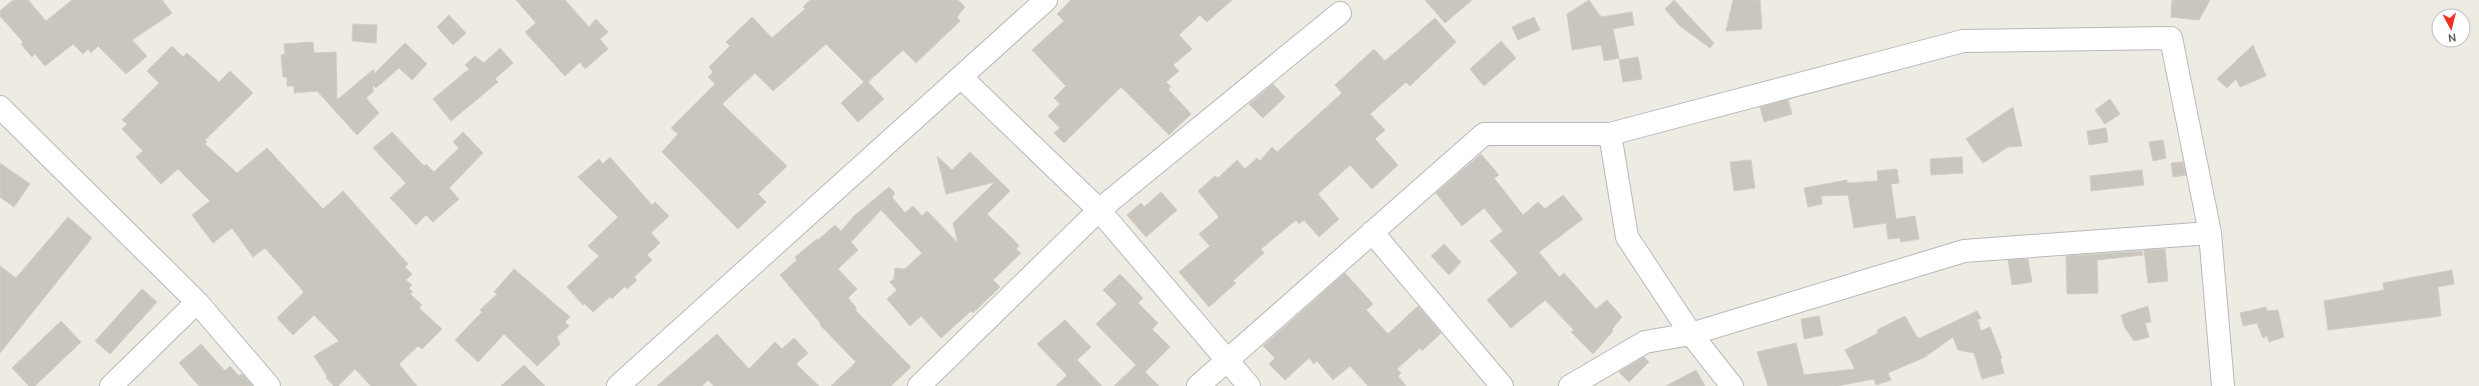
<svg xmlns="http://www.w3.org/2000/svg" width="2479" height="386" font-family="Ubuntu,sans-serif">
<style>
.building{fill:#c9c6c0;stroke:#d3cdc1}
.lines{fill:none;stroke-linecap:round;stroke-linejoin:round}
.minor-casing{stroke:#b5b9bd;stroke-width:24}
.minor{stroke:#fff;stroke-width:22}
</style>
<rect width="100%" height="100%" fill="#eeebe2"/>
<path class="building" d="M13 0H28L46 21 72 0H162L172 13 132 40 147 56 126 74 98 46 91 53 88 49 83 54 73 44 45 66 35 54 32 57 21 44 23 42 0 16V11Z
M516 0H565L589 27 596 19 608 32 600 39 608 49 585 69 580 62 565 76 525 32 536 23Z
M810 0H958L965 7 957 17 960 21 916 63 903 50 868 82 884 99 858 122 841 103 864 82 826 44 773 91 755 73 722 104 787 166 758 194 766 202 738 229 662 152 678 134 671 128 715 84 708 77 713 72 709 67 730 46 726 42 752 17 772 38 805 9 803 7Z
M1071 0H1232L1207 22 1200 15 1179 35 1192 49 1173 65 1179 71 1166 82 1171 87 1168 89 1191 114 1169 135 1121 87 1064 143 1054 133 1060 128 1048 116 1060 104 1054 98 1066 86 1032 50 1064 21 1057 14Z
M1425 0H1472L1445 23Z
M1589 0 1601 17 1632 12 1634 25 1613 29 1619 58 1604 61 1601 45 1572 50 1567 14Z
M1674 0 1714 43 1710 48 1680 26 1665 9Z
M1733 0H1760L1762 29 1726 31Z
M2172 0H2210L2199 20 2171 17Z
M449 15 466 33 453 45 437 27Z
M1534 17 1540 30 1518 40 1512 27Z
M1435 18 1456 42 1410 86 1406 82 1370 114 1385 130 1375 139 1398 165 1372 189 1350 165 1318 194 1339 219 1319 237 1304 220 1299 224 1296 220 1261 249 1264 253 1233 281 1236 283 1209 307 1179 272 1210 246 1199 234 1219 217 1198 191 1215 176 1218 178 1237 160 1245 169 1257 158 1260 161 1272 147 1277 152 1342 93 1335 85 1374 49 1385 61Z
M353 24 377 25 376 43 352 41Z
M1501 41 1516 58 1484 86 1470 69Z
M313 42 314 53 336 52 337 100 374 69V74L405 43 427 64 412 80 399 68 376 88 373 85V92L366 98 379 113 357 135 317 91 294 93V86H287V77H283L281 55 285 54 284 44Z
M2253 45 2266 76 2240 87 2236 79 2227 88 2217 79Z
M172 46 183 57 187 53 219 82 230 71 253 93 205 140 207 142 205 144 237 173 267 148 323 209 343 191 408 264 405 267 412 274 406 280 412 285 409 288 413 292 410 294 422 305 419 308 442 329 422 349 418 346 399 364 417 386H371L355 369 338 386H334L326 378 327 376 314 356 339 341 314 315 293 335 277 318 304 292 265 248 253 257 232 228 213 243 192 215 210 201 178 169 161 184 136 157 143 151 122 129 127 124 122 120 159 83 147 71Z
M500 48 513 63 495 79 498 82 451 121 433 99 469 69 465 65 475 56 484 63Z
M1638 57 1642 79 1623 82 1619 60Z
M1273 84 1285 97 1263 118 1249 104Z
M2110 99 2120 114 2105 124 2095 110Z
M1788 100 1792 114 1764 122 1760 107Z
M2013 107 2022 146 2008 147 1983 163 1966 139Z
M2106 128 2108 142 2089 145 2087 131Z
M392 132 424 166 426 164 434 172 459 148 453 142 463 132 483 153 449 188 459 199 433 222 426 215 416 225 390 198 406 183 373 148Z
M2163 140 2166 158 2153 161 2149 142Z
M970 152 1010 191 987 214 1014 240 1019 246 1016 249 1021 253 993 280 1000 287 973 313 971 311 941 338 921 316 910 326 887 299 897 290 890 282 894 279 895 268 905 269 922 253 881 210 851 242 858 250 838 269 857 289 848 298 857 309 855 310 911 367 891 386H831L856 362 820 325 821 324 780 275 797 260 795 257 817 239 818 240 835 225 841 231 854 216 889 187 895 193 892 197 905 213 913 206 922 216 927 211 958 243 953 223 995 182 946 194 937 156 952 170Z
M1481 154 1499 175 1494 178 1523 215 1538 202 1545 209 1563 195 1583 219 1539 252 1559 277 1564 273 1596 309 1607 300 1622 317 1612 329 1613 331 1593 354 1571 332 1574 330 1545 300 1511 328 1487 300 1518 273 1490 241 1503 231 1484 208 1462 226 1436 193Z
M610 157 652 205 655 202 669 216 651 233 660 243 647 255 652 260 634 277 637 280 627 289 625 286 612 299 610 297 593 312 584 303 583 305 567 287 599 256 588 246 618 217 578 177 599 159 603 164Z
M1962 157 1963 173 1931 175 1930 159Z
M1751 160 1755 188 1734 191 1730 162Z
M2183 162 2186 175 2173 177 2171 163Z
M0 163 30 184 14 207 0 197Z
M1897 169 1899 183 1891 184 1896 219 1915 216 1919 239 1901 242 1900 238 1888 239 1886 223 1854 228 1848 195 1821 196 1822 204 1808 207 1804 188 1847 180V183L1878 181 1877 171Z
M2142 170 2144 185 2091 191 2090 176Z
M1161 192 1177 210 1146 237 1127 215 1141 203 1144 207Z
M68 217 92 238 0 353V266L16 278Z
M1444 244 1461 262 1449 275 1431 256Z
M2165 249 2168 281 2148 283 2144 250Z
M2142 251 2143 255 2097 260 2098 293 2067 294 2066 256Z
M2028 259 2032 282 2012 285 2008 260Z
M514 269 570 317 565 322 569 326 557 337 560 344 537 366 504 334 478 362 455 340 482 312 480 310 497 294 494 292Z
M2452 270 2454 284 2438 287 2441 316 2328 330 2324 301 2384 290 2383 283Z
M1345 273 1373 304 1366 310 1388 334 1418 306 1441 333 1422 351 1420 348 1397 369 1401 373 1398 376 1406 386H1368L1350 366 1333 380 1317 361 1314 364 1309 358 1285 380 1269 364 1275 358 1263 346Z
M1120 274 1143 298 1138 303 1158 323 1152 329 1170 347 1145 372 1159 386H1114L1136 365 1096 324 1117 304 1103 290Z
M142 289 157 302 110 354 95 341Z
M2148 306 2151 322 2145 323 2149 337 2134 341 2125 328 2121 315Z
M2266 307 2267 311 2278 310 2284 337 2269 342 2267 336 2263 338 2257 323 2243 326 2240 313Z
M1977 311 1981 318 1974 322 1978 321 1981 331 1990 327 2002 358 2000 359 2004 373 1982 379 1974 353 1958 350 1953 337 1925 357 1888 373 1891 380 1876 385 1874 379 1837 386H1768L1757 352 1796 343 1804 375 1855 369 1845 350 1878 333 1877 330 1905 316 1917 337 1920 338Z
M1819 316 1823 335 1804 339 1801 319Z
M1065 320 1091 347 1077 360 1102 386H1056L1067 375 1037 344Z
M61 321 81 342 35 386H29L12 368Z
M717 334 749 369 775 342 782 349 794 338 808 353 796 364 819 386H714L708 380 702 386H657Z
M201 344 225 371 230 366 239 376 242 374 253 386H199L179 363Z
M1644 357 1649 362 1629 382 1619 372Z
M524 365 545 386H501Z
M1696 370 1705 386H1666Z"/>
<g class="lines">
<defs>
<path id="minor" d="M962 78 1099 210 1249 386
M0 107 197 302 269 386
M1610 134 1627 237 1691 334 1732 386
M1372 232 1502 386
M111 386 197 302
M618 386 1046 0
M919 386 1099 210 1340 13
M1198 386 1484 134H1610L1963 41 2171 38 2210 233 2223 386
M1570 386 1645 342 1691 334 1964 251 2210 233"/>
</defs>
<use href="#minor" class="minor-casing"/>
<use href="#minor" class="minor"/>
</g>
<g transform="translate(2451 28) rotate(173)"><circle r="19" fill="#ffffff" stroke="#bdbfc1"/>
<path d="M0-3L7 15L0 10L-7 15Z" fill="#ef3028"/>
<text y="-6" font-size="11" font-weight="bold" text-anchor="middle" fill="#5b5f64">N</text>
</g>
</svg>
